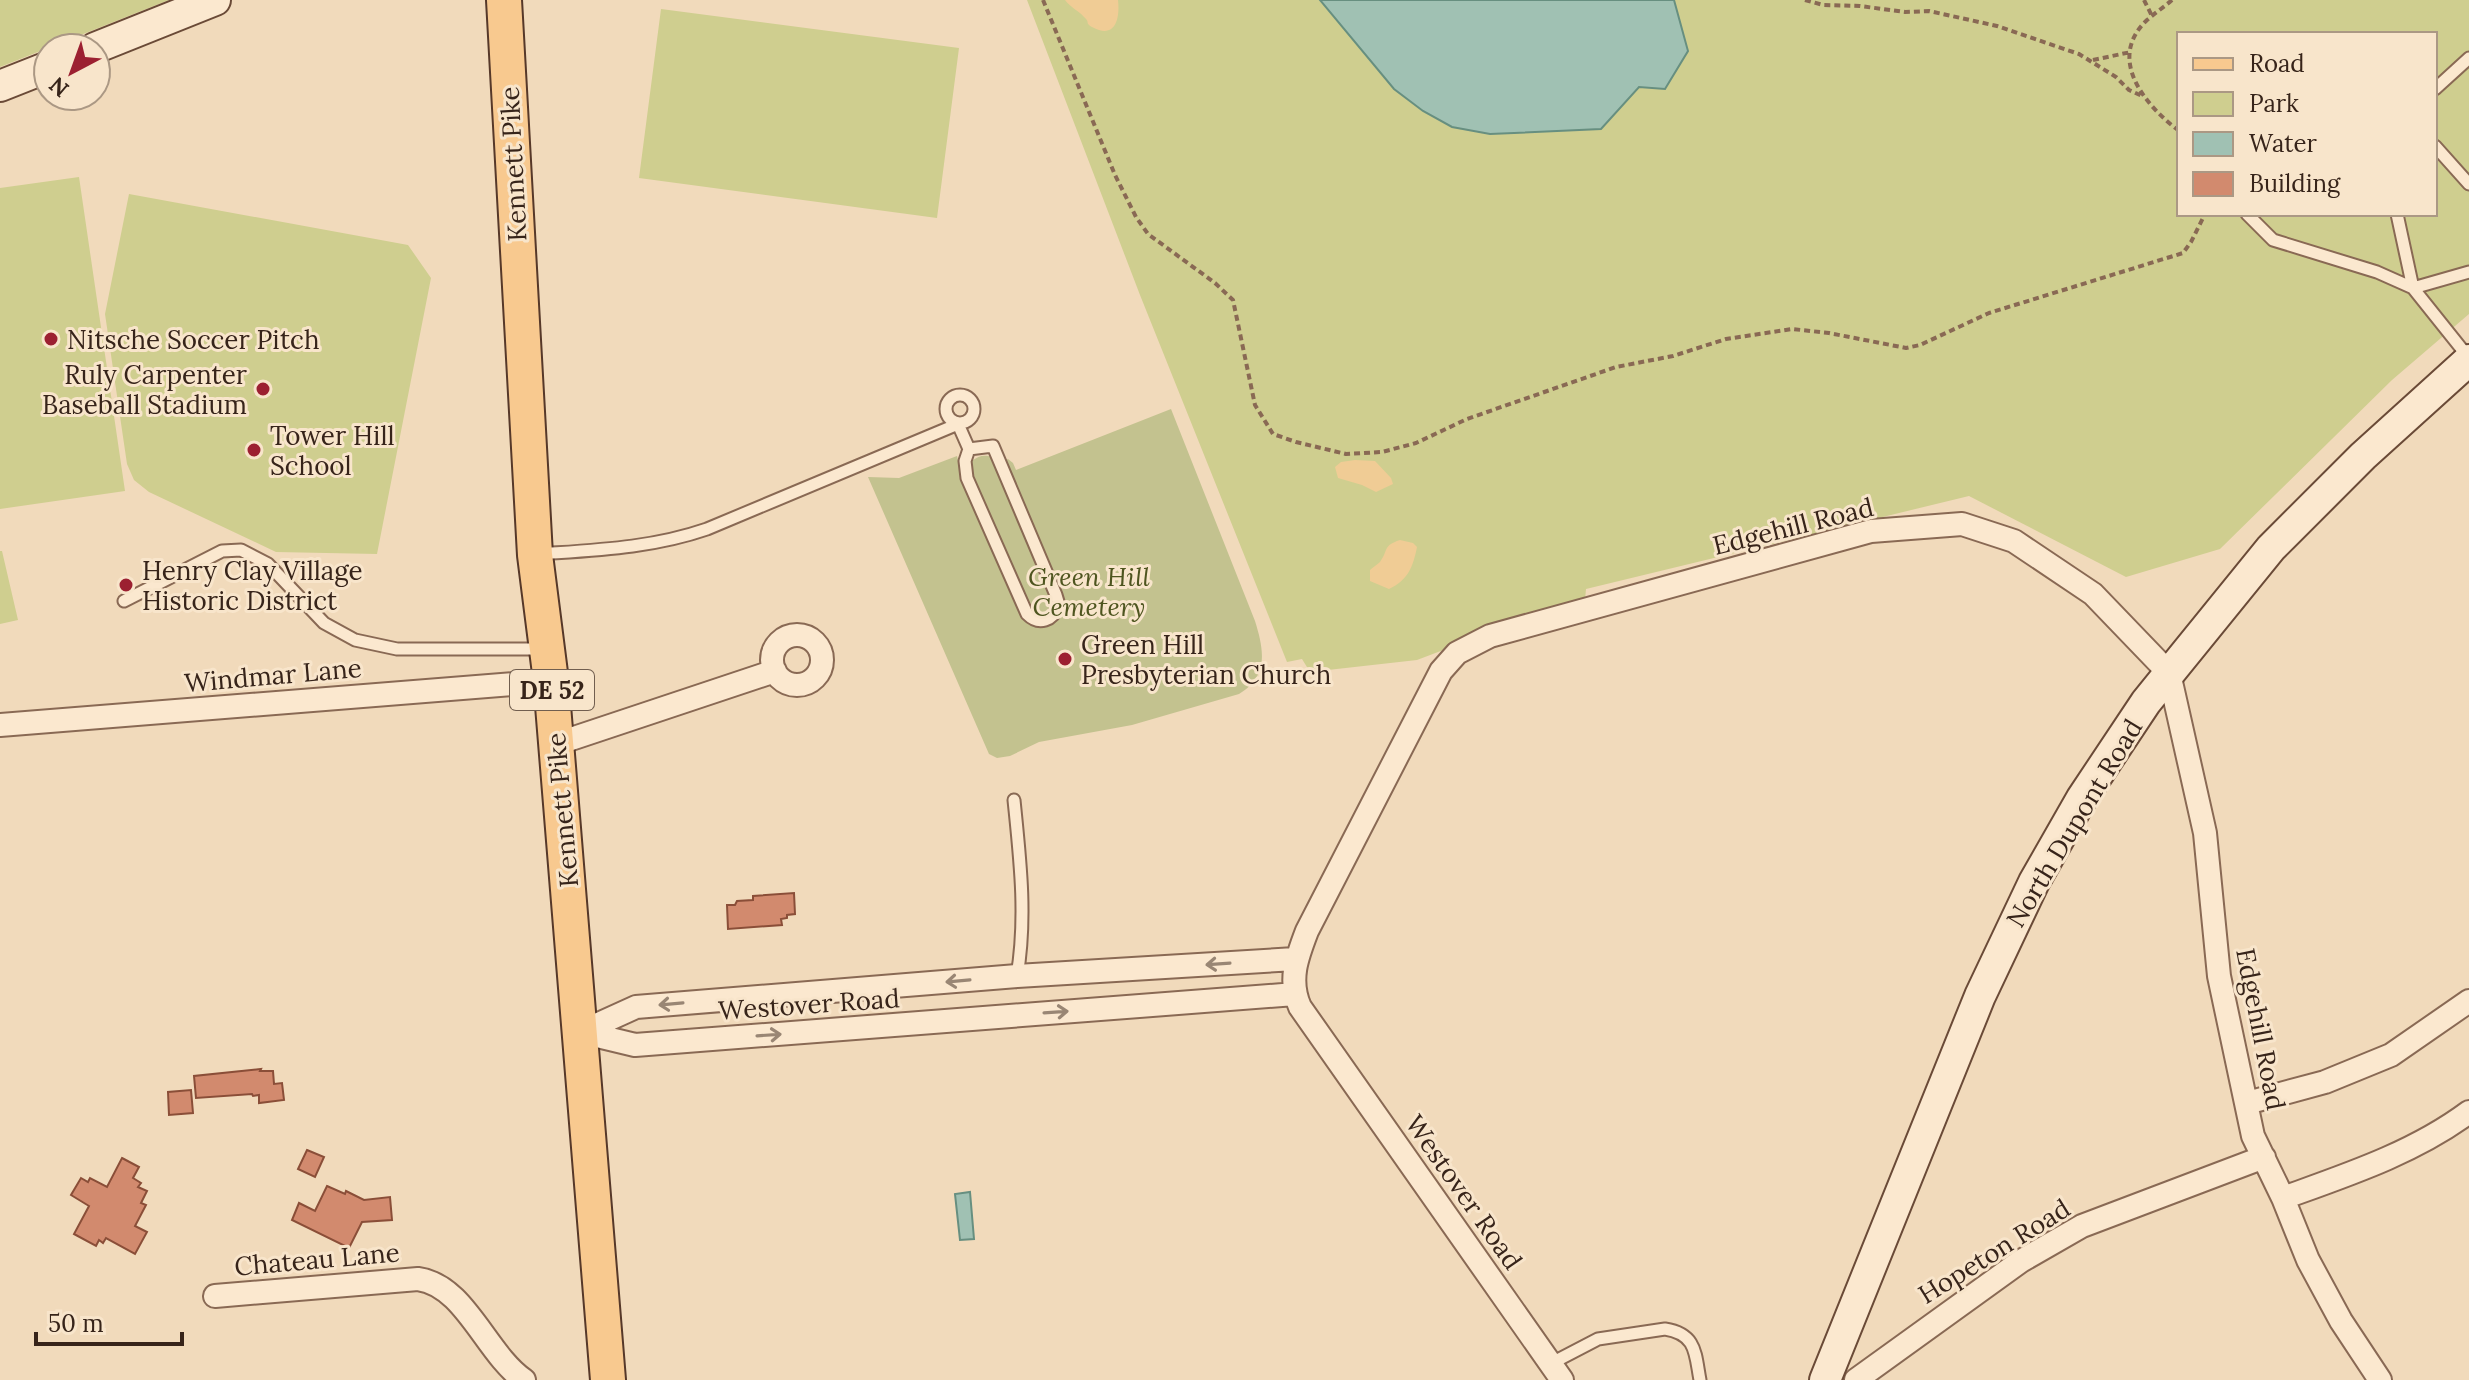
<svg xmlns="http://www.w3.org/2000/svg" width="2469" height="1380" font-family="Lora,serif">
<style>
.green{fill:#cfce8f;fill-rule:evenodd}
.sand{fill:#f0cc95}
.cemetery{fill:#c3c28f}
.water{fill:#a0c1b3;stroke:#678f80;stroke-width:2}
.building{fill:#d28a6e;stroke:#8a4e38;stroke-width:2}
.lines{fill:none;stroke-linecap:round;stroke-linejoin:round}
.lane-casing{stroke:#896954;stroke-width:15}
.street-casing{stroke:#896954;stroke-width:26}
.secondary-casing{stroke:#6a4a37;stroke-width:34}
.primary-casing{stroke:#563829;stroke-width:38}
.path{stroke:#896954;stroke-width:4;stroke-dasharray:6 4;stroke-linecap:butt}
.lane{stroke:#fbe8cf;stroke-width:11}
.street{stroke:#fbe8cf;stroke-width:22}
.secondary{stroke:#fbe8cf;stroke-width:30}
.primary{stroke:#f8c98f;stroke-width:34}
.oneway{stroke:#998674}
.poi-dot{fill:#9c2031;stroke:#f8e5cb;stroke-width:3}
.labels{text-anchor:middle;dominant-baseline:central;stroke-width:6;stroke-linejoin:round;paint-order:stroke}
.shield{fill:#f8e5cb;stroke:#715e4f;stroke-width:2}
.shield-label{font-size:24px;font-weight:bold;fill:#37241a}
.street-label{font-size:26px;fill:#37241a;stroke:#f8e5cb}
.poi-label{font-size:26px;fill:#37241a;stroke:#f8e5cb;text-anchor:start}
.park-label{font-size:26px;font-style:italic;fill:#4e551f;stroke:#f8e5cb}
</style>
<rect width="100%" height="100%" fill="#f1dabb"/>
<path class="green" d="M0 0H169L0 67Z
M1027 0H2469V314L2392 380 2220 549 2126 577 1969 496 1586 589 1585 600 1517 622 1417 660 1310 672 1302 659 1287 662 1140 295ZM2179 34H2435V214H2179Z
M661 9 959 48 937 218 639 178Z
M79 177 125 491 0 509V188Z
M129 194 408 245 431 278 377 554 276 552 149 492 134 480 127 464 105 314Z
M0 551H2L18 620 0 624Z"/>
<path class="sand" d="M1065 0H1118C1120 18 1116 40 1092 27 1084 22 1091 23 1084 17 1078 10 1071 8 1065 0Z
M1355 460 1375 461 1391 478 1393 484 1376 492 1362 485 1338 478 1335 467 1341 462Z
M1400 540 1413 543 1417 547C1413 567 1408 580 1389 589L1370 581V570C1373 567 1377 565 1380 562 1389 550 1382 546 1400 540Z"/>
<path class="cemetery" d="M1171 409 1255 621C1264 650 1269 676 1239 694L1132 725 1039 742 1010 756 997 758 989 754 868 477 899 478 957 456 960 468C973 463 977 452 992 457L996 465 1008 459 1013 463 1016 470Z"/>
<path class="water" d="M1320 0H1674L1688 51 1665 89 1639 87 1601 129 1490 134 1452 127 1423 111 1394 89Z
M970 1192 974 1239 960 1240 955 1194Z"/>
<path class="building" d="M794 893 795 914 787 915V918L781 919 782 925 728 929 727 905H735L737 901 753 900V896Z
M261 1069 260 1071H273L274 1084 282 1083 284 1100 259 1103V1095L253 1096 252 1094 196 1098 194 1076Z
M191 1090 193 1113 169 1115 168 1092Z
M307 1150 324 1157 315 1177 298 1169Z
M122 1158 139 1167 133 1178 141 1183 138 1187 147 1191 141 1203 146 1205 135 1226 147 1232 135 1254 106 1238 103 1243 99 1240 96 1246 74 1234 89 1206 71 1195 81 1178 88 1182 90 1178 107 1187Z
M327 1186 345 1194 346 1191 364 1200 390 1197 392 1220 362 1222 349 1248 292 1220 299 1203 315 1211Z"/>
<g class="lines">
<defs>
<path id="lane" d="M2435 89 2469 58
M2435 146 2469 184
M2247 214 2273 240 2377 272 2413 288 2469 358
M2397 214 2413 288
M2413 288 2469 272
M946 409a14 14 0 1 1 28 0a14 14 0 1 1-28 0Z
M540 554C597 550 652 548 707 529L958 424 969 449 993 446 1056 595 1059 605C1053 621 1039 626 1027 614L967 478 965 461 969 449
M124 601 222 551 241 550 268 564 324 623 355 640 397 649H545
M1014 800C1020 859 1027 917 1017 976
M1550 1364 1598 1339 1665 1329C1697 1334 1695 1354 1700 1380"/>
<path id="street" d="M772 660a25 25 0 1 1 50 0a25 25 0 1 1-50 0Z
M0 725 551 681
M556 744 775 671
M581 1032 636 1007 1017 976 1295 959
M581 1032 635 1045 1295 994
M2247 1103 2325 1082 2391 1055 2469 1001
M2283 1198C2347 1175 2414 1153 2469 1112
M215 1296 418 1279C465 1285 486 1354 524 1380
M1562 1380 1300 1007C1288 980 1297 957 1307 931L1441 671 1457 653 1490 636 1871 531 1962 524 2014 541 2093 594 2169 673 2205 833 2219 976 2253 1136 2283 1198 2308 1260 2341 1321 2380 1380
M1856 1380 2021 1261 2082 1226 2264 1157"/>
<path id="secondary" d="M95 48 215 0
M0 86 48 67
M1825 1380 1980 996 2034 882 2082 798 2146 702 2271 548 2363 456 2469 360"/>
<path id="primary" d="M504 0 535 555 551 681 608 1380"/>
</defs>
<use href="#lane" class="lane-casing"/>
<use href="#street" class="street-casing"/>
<use href="#secondary" class="secondary-casing"/>
<use href="#primary" class="primary-casing"/>
<path class="path" d="M1043 0 1115 175 1136 217 1148 234 1215 283 1233 300 1255 405 1273 434 1296 442 1346 454 1382 452 1416 443 1467 419 1616 367 1673 356 1726 339 1792 329 1829 333 1906 348 1920 345 1989 313 2183 253 2191 242 2205 214
M1805 0 1823 5 1860 6 1905 12 1929 11 1997 26 2079 54 2116 77 2129 90 2142 96
M2144 0 2152 16
M2172 0C2164 7 2155 13 2147 20 2106 59 2145 105 2179 131
M2093 60 2131 52"/>
<use href="#lane" class="lane"/>
<use href="#street" class="street"/>
<use href="#secondary" class="secondary"/>
<use href="#primary" class="primary"/>
</g>
<defs><path id="oneway-shaft" d="M-6 0H5M1.5-3L5.5 0L1.5 3" fill="none" stroke-width="1.6" stroke-linecap="round" stroke-linejoin="round" transform="scale(2)"/></defs>
<g class="oneway">
<use href="#oneway-shaft" transform="translate(1218 964) rotate(176)"/>
<use href="#oneway-shaft" transform="translate(958 981) rotate(175)"/>
<use href="#oneway-shaft" transform="translate(671 1004) rotate(175)"/>
<use href="#oneway-shaft" transform="translate(1056 1012) rotate(-4)"/>
<use href="#oneway-shaft" transform="translate(769 1035) rotate(-4)"/>
</g>
<g class="poi-dot">
<circle cx="51" cy="339" r="8"/>
<circle cx="263" cy="389" r="8"/>
<circle cx="254" cy="450" r="8"/>
<circle cx="126" cy="585" r="8"/>
<circle cx="1065" cy="659" r="8"/>
</g>
<g class="labels">
<rect class="shield" x="510" y="670" width="84" height="40" rx="6"/>
<g class="shield-label">
<text x="552" y="690">DE 52</text>
</g>
<g class="street-label">
<text transform="translate(513 164) rotate(-93)">Kennett Pike</text>
<text transform="translate(1793 526) rotate(-14)">Edgehill Road</text>
<text transform="translate(273 675) rotate(-5)">Windmar Lane</text>
<text transform="translate(562 810) rotate(-95)">Kennett Pike</text>
<text transform="translate(2074 823) rotate(-59)">North Dupont Road</text>
<text transform="translate(809 1004) rotate(-4)">Westover Road</text>
<text transform="translate(2261 1029) rotate(79)">Edgehill Road</text>
<text transform="translate(1464 1192) rotate(55)">Westover Road</text>
<text transform="translate(1994 1251) rotate(-32)">Hopeton Road</text>
<text transform="translate(317 1259) rotate(-5)">Chateau Lane</text>
</g>
<g class="poi-label">
<text x="67" y="339">Nitsche Soccer Pitch</text>
<text x="247" y="374" text-anchor="end">Ruly Carpenter<tspan x="247" dy="30">Baseball Stadium</tspan></text>
<text x="270" y="435">Tower Hill<tspan x="270" dy="30">School</tspan></text>
<text x="142" y="570">Henry Clay Village<tspan x="142" dy="30">Historic District</tspan></text>
<text x="1081" y="644">Green Hill<tspan x="1081" dy="30">Presbyterian Church</tspan></text>
</g>
<g class="park-label">
<text x="1089" y="576">Green Hill<tspan x="1089" dy="30">Cemetery</tspan></text>
</g>
</g>
<rect x="2177" y="32" width="260" height="184" fill="#f8e5cb" stroke="#ab9884" stroke-width="2"/>
<rect x="2193" y="58" width="40" height="12" fill="#f8c98f" stroke="#ab9884" stroke-width="2"/>
<text x="2249" y="72" font-size="24" fill="#37241a">Road</text>
<rect x="2193" y="92" width="40" height="24" fill="#cfce8f" stroke="#ab9884" stroke-width="2"/>
<text x="2249" y="112" font-size="24" fill="#37241a">Park</text>
<rect x="2193" y="132" width="40" height="24" fill="#a0c1b3" stroke="#ab9884" stroke-width="2"/>
<text x="2249" y="152" font-size="24" fill="#37241a">Water</text>
<rect x="2193" y="172" width="40" height="24" fill="#d28a6e" stroke="#ab9884" stroke-width="2"/>
<text x="2249" y="192" font-size="24" fill="#37241a">Building</text>
<g transform="translate(72 72) rotate(221)"><circle r="38" fill="#f8e5cb" stroke="#ab9884" stroke-width="2"/>
<path d="M0-6L14 30L0 20L-14 30Z" fill="#9c2031"/>
<text y="-12" font-size="22" font-weight="bold" text-anchor="middle" fill="#37241a">N</text>
</g>
<path d="M36 1332v12h146v-12" fill="none" stroke="#37241a" stroke-width="4"/>
<text x="48" y="1332" font-size="24" fill="#37241a" stroke="#f8e5cb" stroke-width="6" paint-order="stroke">50 m</text>
</svg>
